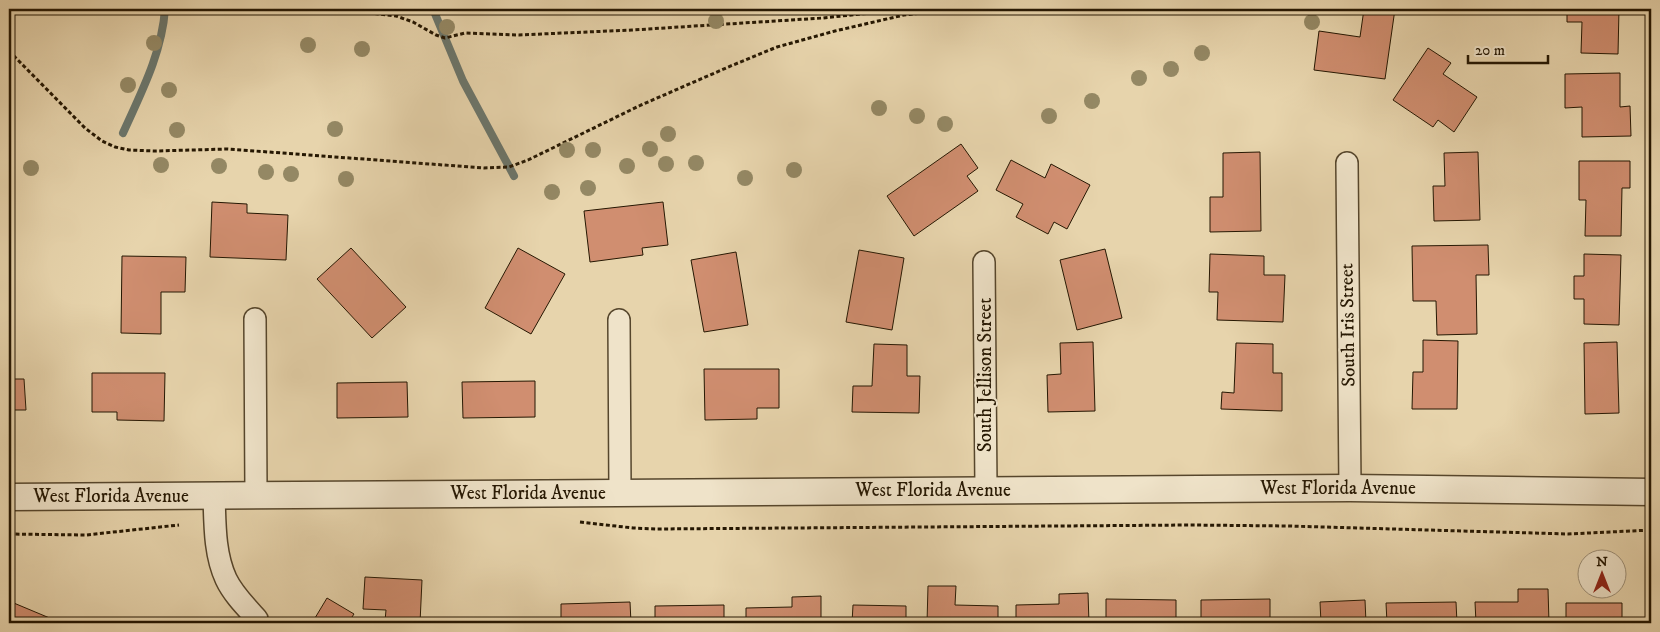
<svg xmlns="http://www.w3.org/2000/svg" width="1660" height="632" font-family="'IM FELL DW Pica',serif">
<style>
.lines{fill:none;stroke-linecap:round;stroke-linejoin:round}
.stream{stroke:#6b766c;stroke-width:8}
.building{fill:#d08e70;stroke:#251702}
.minor-casing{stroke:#56462c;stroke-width:24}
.tertiary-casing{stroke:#56462c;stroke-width:29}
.path{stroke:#251702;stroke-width:3;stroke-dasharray:4 2.5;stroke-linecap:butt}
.minor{stroke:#efe3c9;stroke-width:21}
.tertiary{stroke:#efe3c9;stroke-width:26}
.tree{fill:#948864}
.labels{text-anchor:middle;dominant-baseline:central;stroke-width:4;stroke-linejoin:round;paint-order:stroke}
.street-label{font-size:19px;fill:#251702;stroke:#efe3c9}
</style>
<rect width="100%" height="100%" fill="#e7d4ac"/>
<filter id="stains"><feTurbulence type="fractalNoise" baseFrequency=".004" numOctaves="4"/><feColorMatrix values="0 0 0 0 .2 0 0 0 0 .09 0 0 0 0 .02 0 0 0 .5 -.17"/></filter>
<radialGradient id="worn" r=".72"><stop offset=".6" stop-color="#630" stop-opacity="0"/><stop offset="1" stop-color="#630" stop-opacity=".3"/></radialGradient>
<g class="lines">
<path class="stream" d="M433 9 463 81 514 176
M123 133C141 93 162 53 165 9"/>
</g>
<path class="building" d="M1364 9H1395L1385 79 1314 70 1319 31 1360 37Z
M1567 9H1619L1618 54 1581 53 1582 22H1567Z
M1428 48 1451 63 1443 74 1477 97 1454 132 1438 120 1433 127 1393 100Z
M1620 73V107L1630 106 1631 136 1582 137V107L1565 108V74Z
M961 144 978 168 967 176 978 191 914 236 887 196Z
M1260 152 1261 231 1210 232V197H1223V153Z
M1478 152 1480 220 1434 221 1433 186H1445L1444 153Z
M1011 160 1045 178 1051 164 1090 185 1067 229 1054 222 1048 234 1016 217 1023 204 996 190Z
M1579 161H1630V188H1622L1621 236H1585L1586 200H1579Z
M212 202 247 204V213L288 215 286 260 210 257Z
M663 202 668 245 642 248 643 255 590 262 584 211Z
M1488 245 1489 275H1476L1477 334 1437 335 1436 301H1413L1412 246Z
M351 248 406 307 372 338 317 279Z
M518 248 565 274 531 334 485 308Z
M1105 249 1122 318 1077 330 1060 260Z
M859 250 904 258 892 330 846 322Z
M736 252 748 325 704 332 691 260Z
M1210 254 1264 256V275H1285L1283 322 1217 320 1218 292H1209Z
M1584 254 1621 255 1619 325 1584 324V299H1574V276H1584Z
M122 256 186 257 185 292H161V334L121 333Z
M1423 340 1458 341 1457 409H1412L1413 372H1423Z
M1093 342 1095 411 1048 412 1047 375 1061 374 1060 343Z
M1617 342 1619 413 1585 414 1584 343Z
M1236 343 1273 344V373H1282V411L1221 409 1222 392 1234 393Z
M874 344 907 345V376H920L919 413 852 412 853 386H872Z
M10 353 12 379H24L26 410H9V354Z
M704 369H779V408H757V419L705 420Z
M92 373H165L164 421 117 420V412H92Z
M535 381V417L463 418 462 382Z
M407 382 408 417 337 418V383Z
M365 577 422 580 420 623 385 621 386 610 363 609Z
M928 586H956L955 605 998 606V623H927Z
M1518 589H1548L1549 623H1476L1475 602H1518Z
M1088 593 1089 623H1016V605L1059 604V594Z
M821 596V623H746V608L792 607V597Z
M327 598 354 614 348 623H312Z
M1106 599 1176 600V623H1106Z
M1270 599V623H1201V600Z
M1365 600 1366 623H1321L1320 602Z
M9 601 52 619 50 623H9Z
M630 602 631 623H561V604Z
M1456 602 1457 623H1387L1386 603Z
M1566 603H1622V623H1566Z
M724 605V623H655V606Z
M853 605 906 606V623H852Z"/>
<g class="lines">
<defs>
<path id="minor" d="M1347 163 1350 488
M984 262 986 489
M255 319 256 494
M619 320 620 493
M214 495C215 522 214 553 226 579 233 594 246 607 257 619"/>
<path id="tertiary" d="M9 497 1350 488 1651 492"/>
</defs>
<use href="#minor" class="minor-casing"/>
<use href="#tertiary" class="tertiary-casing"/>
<path class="path" d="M160 9 165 13 179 9
M336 9 396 16 413 22 436 35 445 38 465 33 519 35 632 30 823 18 898 10H934
M9 51 85 128 102 141 115 147 129 150 156 151 228 149 484 168 509 167 528 160 641 105 733 65 777 47 835 31 904 15 959 9
M580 522 633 528 657 529 1191 525 1288 526 1568 534 1651 530
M9 534 86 535 179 525"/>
<use href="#minor" class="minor"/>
<use href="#tertiary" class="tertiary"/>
</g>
<g class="tree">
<circle cx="716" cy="21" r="8"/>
<circle cx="1312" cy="22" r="8"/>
<circle cx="447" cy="27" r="8"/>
<circle cx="154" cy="43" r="8"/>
<circle cx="308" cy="45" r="8"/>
<circle cx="362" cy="49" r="8"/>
<circle cx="1202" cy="53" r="8"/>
<circle cx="1171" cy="69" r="8"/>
<circle cx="1139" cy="78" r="8"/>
<circle cx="128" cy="85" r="8"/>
<circle cx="169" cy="90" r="8"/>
<circle cx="1092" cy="101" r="8"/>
<circle cx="879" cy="108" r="8"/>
<circle cx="917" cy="116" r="8"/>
<circle cx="1049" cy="116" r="8"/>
<circle cx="945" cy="124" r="8"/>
<circle cx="335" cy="129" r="8"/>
<circle cx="177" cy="130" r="8"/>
<circle cx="668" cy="134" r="8"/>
<circle cx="650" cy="149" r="8"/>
<circle cx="567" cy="150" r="8"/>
<circle cx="593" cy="150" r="8"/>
<circle cx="696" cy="163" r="8"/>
<circle cx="666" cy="164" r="8"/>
<circle cx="161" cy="165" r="8"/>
<circle cx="219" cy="166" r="8"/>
<circle cx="627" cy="166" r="8"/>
<circle cx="31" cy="168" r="8"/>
<circle cx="794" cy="170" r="8"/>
<circle cx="266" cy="172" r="8"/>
<circle cx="291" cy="174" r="8"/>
<circle cx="745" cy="178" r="8"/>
<circle cx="346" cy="179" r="8"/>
<circle cx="588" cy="188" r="8"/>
<circle cx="552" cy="192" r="8"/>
</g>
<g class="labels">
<g class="street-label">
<text transform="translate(1348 325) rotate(-91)">South Iris Street</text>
<text transform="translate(985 375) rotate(-90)">South Jellison Street</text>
<text x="1338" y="488">West Florida Avenue</text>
<text x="933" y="490">West Florida Avenue</text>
<text x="528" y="493">West Florida Avenue</text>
<text x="111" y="496">West Florida Avenue</text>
</g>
</g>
<rect width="1660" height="632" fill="none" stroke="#e7d4ac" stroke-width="30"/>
<rect x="10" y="10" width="1640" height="612" fill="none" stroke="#251702" stroke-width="2.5"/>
<rect x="15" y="15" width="1630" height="602" fill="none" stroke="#251702"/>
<g transform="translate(1602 574)"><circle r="24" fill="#efe3c9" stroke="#9e9179"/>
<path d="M0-4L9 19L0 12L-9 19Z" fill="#8f2418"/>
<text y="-8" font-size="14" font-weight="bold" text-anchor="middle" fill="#251702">N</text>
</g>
<path d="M1468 55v8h80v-8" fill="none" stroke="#251702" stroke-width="2.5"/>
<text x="1475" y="55" font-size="15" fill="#251702" stroke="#efe3c9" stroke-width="4" paint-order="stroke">20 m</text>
<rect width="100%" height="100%" filter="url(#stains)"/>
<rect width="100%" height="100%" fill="url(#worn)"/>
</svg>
